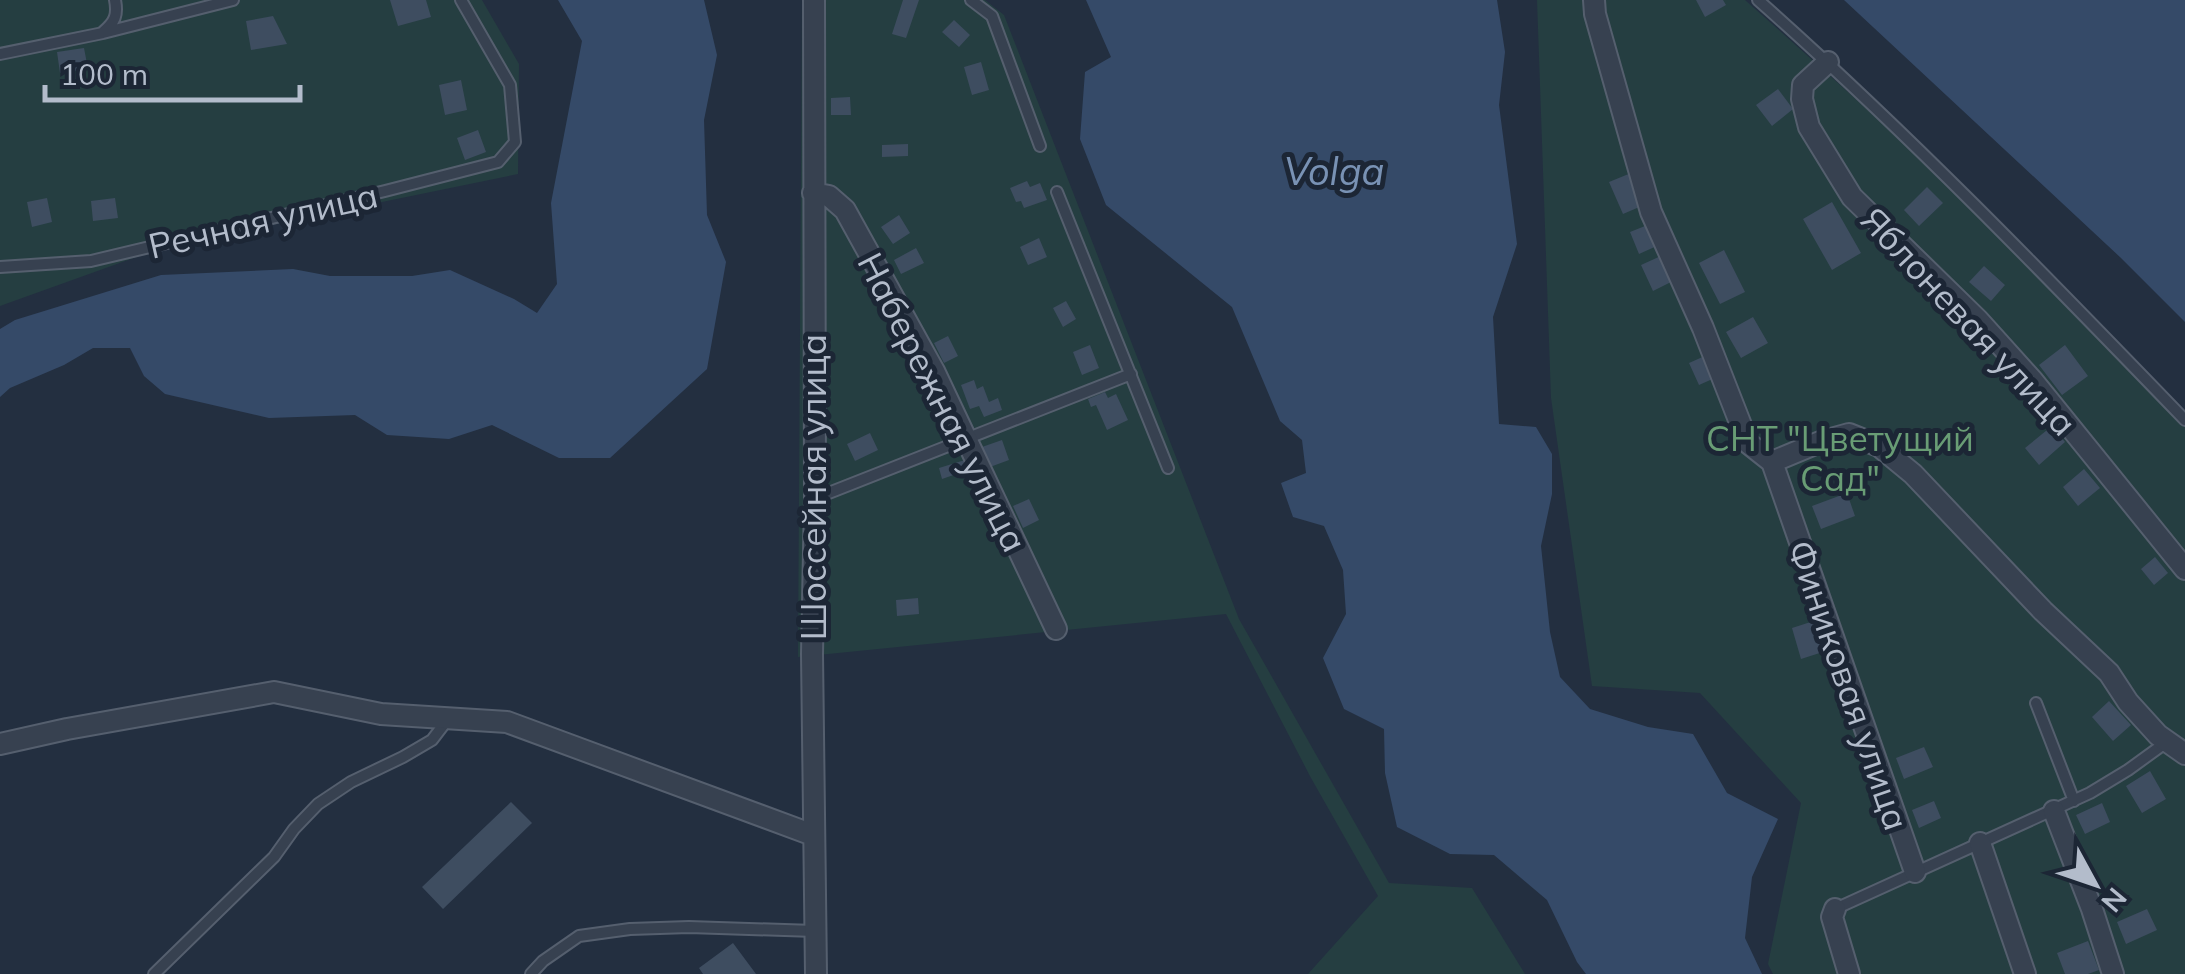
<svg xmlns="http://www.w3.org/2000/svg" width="2185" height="974" font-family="Mulish,sans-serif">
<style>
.green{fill:#253e41}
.water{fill:#354a68}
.building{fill:#3e4d60}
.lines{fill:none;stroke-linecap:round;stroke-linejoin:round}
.service-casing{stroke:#555f6e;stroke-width:14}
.minor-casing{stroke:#555f6e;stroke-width:24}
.service{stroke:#374150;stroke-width:10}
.minor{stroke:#374150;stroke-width:20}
.labels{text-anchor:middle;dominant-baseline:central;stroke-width:10;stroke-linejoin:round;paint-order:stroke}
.street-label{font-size:35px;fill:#b3bccb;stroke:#1c2635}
.park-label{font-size:35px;fill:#699d75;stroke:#1c2635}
.water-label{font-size:38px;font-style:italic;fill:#7992b4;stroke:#1c2635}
</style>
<rect width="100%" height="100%" fill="#232f40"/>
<path class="green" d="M0 0H482L519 64 518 174 167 246 0 306Z
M802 0H985L1004 15 1239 619 1389 883 1472 888 1525 974H1308L1378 896 1311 778 1226 614 798 657Z
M1537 0H1745C1896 133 2044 270 2185 413V974H1773L1768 964 1801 803 1700 693 1592 686 1551 398Z"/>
<path class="water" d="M558 0H704L717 55 704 120 707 215 726 262 707 369 610 458H559L492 425 449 439 387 435 355 415 269 418 165 394 144 376 130 348H93L64 365 10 388 0 397V329L15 320 161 275 293 269 330 276H412L450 270 514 299 537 313 557 284 551 203 582 41Z
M1086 0H1497L1505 52 1499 105 1517 244 1493 317 1499 424 1536 427 1552 454V494L1541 546 1550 632 1560 677 1590 709 1648 727 1693 734 1727 793 1778 819 1752 877 1745 938 1762 974H1586L1577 962 1547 900 1494 855 1450 854 1397 827 1385 773 1384 729 1344 709 1323 658 1346 614 1343 570 1324 526 1293 517 1281 483 1306 473 1302 440 1280 421 1232 307 1106 205 1080 139 1085 72 1111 57Z
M1844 0H2185V322L2121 258Z"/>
<path class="building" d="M390 0H426L431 17 398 26Z
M903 0H919L906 38 892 34Z
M1696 0H1723L1726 5 1705 17Z
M273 16 287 44 251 50 246 21Z
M954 20 970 35 959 47 942 32Z
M84 48 88 69 60 73 57 52Z
M981 62 989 90 972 95 964 67Z
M461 80 467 110 445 115 439 85Z
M1778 89 1793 109 1772 126 1756 105Z
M850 97 851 115H831V98Z
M478 130 486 152 465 160 457 138Z
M908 144V156L882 157V145Z
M1631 173 1644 205 1623 214 1609 182Z
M1027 181 1030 187 1040 183 1047 200 1024 208 1021 201 1016 202 1010 188Z
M1927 187 1943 203 1919 226 1904 210Z
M47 198 52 222 32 227 27 202Z
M115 198 118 218 93 221 91 201Z
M1832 202 1861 253 1832 270 1803 219Z
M899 215 910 233 893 244 881 227Z
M1650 224 1659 245 1639 254 1630 232Z
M1039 238 1047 257 1028 265 1020 247Z
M916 248 924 263 901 274 894 260Z
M1724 250 1745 292 1720 304 1699 263Z
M1663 255 1675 280 1653 291 1641 265Z
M1984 266 2005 285 1991 301 1969 282Z
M1066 301 1076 319 1063 327 1053 308Z
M1753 317 1768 343 1741 358 1726 332Z
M948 336 958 356 944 363 934 343Z
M1090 345 1099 368 1082 375 1073 352Z
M2065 345 2088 376 2062 395 2039 365Z
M1707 355 1717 377 1699 385 1689 363Z
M974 380 977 389 983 386 989 402 998 398 1002 410 984 417 979 406 970 409 961 385Z
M1105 392 1108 398 1116 394 1128 420 1107 430 1096 405 1091 407 1088 399Z
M2052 426 2065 442 2039 465 2025 448Z
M870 433 878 450 855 461 847 444Z
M1002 440 1009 460 990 467 982 447Z
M965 460 968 470 942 479 939 468Z
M2084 469 2100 488 2078 506 2063 487Z
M1847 493 1855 516 1821 529 1812 506Z
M1029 499 1039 520 1023 528 1013 506Z
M2155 557 2168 573 2154 585 2141 569Z
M918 598 919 614 897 616 896 600Z
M1820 619 1829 650 1801 659 1792 628Z
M2109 701 2131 725 2113 741 2092 717Z
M1924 747 1933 767 1904 779 1896 758Z
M2150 771 2166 799 2142 813 2126 786Z
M1934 801 1941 818 1919 828 1912 810Z
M511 802 532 823 443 909 422 887Z
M2102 803 2110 822 2085 834 2076 815Z
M2147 909 2157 930 2126 944 2117 922Z
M2088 941 2099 970 2088 974H2065L2057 953Z
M733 943 756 974H703L699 968Z"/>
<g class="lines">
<defs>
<path id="service" d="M971 0 992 16 1040 146
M1758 0C1907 132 2046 276 2185 420
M103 32C115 22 118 15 115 0
M0 54 103 33 233 0
M1057 192 1168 468
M0 267 91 261 385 191 498 162 515 142 510 85 461 0
M816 498 1131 374
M2036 703 2074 801
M1835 909 2090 793 2128 770 2168 741
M154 974 274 857 294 829 318 804 351 782 403 757 432 740 448 719
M531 974 543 961 579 936 630 929 689 927 815 931"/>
<path id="minor" d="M814 0 815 499 812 654 816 974
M1594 0 1595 14 1651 212 1703 328 1748 443 1772 462 1915 872
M1828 62 1803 85 1802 99 1809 127 1852 197 1978 320 2033 381 2185 569
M813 193 829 196 845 210 934 371 1056 629
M1772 462 1820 442 1849 434 1879 446 1913 474 2043 611 2109 673 2128 702 2158 735 2185 754
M0 744 67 729 274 692 381 714 507 722 813 835
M2054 811 2092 909 2113 974
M1980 843 2025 974
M1835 909 1832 917 1849 974"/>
</defs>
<use href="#service" class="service-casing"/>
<use href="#minor" class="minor-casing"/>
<use href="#service" class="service"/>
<use href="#minor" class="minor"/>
</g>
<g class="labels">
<g class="street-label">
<text transform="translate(263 220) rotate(-13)">Речная улица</text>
<text transform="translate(1969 321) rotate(47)">Яблоневая улица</text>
<text transform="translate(943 402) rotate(63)">Набережная улица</text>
<text transform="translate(813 487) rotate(-90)">Шоссейная улица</text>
<text transform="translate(1849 685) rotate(71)">Финиковая улица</text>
</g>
<g class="park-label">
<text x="1840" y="438">СНТ "Цветущий<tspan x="1840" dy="40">Сад"</tspan></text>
</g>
<g class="water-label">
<text x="1334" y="171">Volga</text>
</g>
</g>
<g transform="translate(2095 884) rotate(130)" stroke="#1c2635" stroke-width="8" paint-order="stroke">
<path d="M0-8L18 38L0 25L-18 38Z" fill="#b3bccb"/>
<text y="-15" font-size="28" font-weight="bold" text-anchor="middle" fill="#b3bccb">N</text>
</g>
<path d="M45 85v15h255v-15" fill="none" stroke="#b3bccb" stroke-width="5"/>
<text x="60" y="85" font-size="30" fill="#b3bccb" stroke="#1c2635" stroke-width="8" paint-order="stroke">100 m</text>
</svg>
